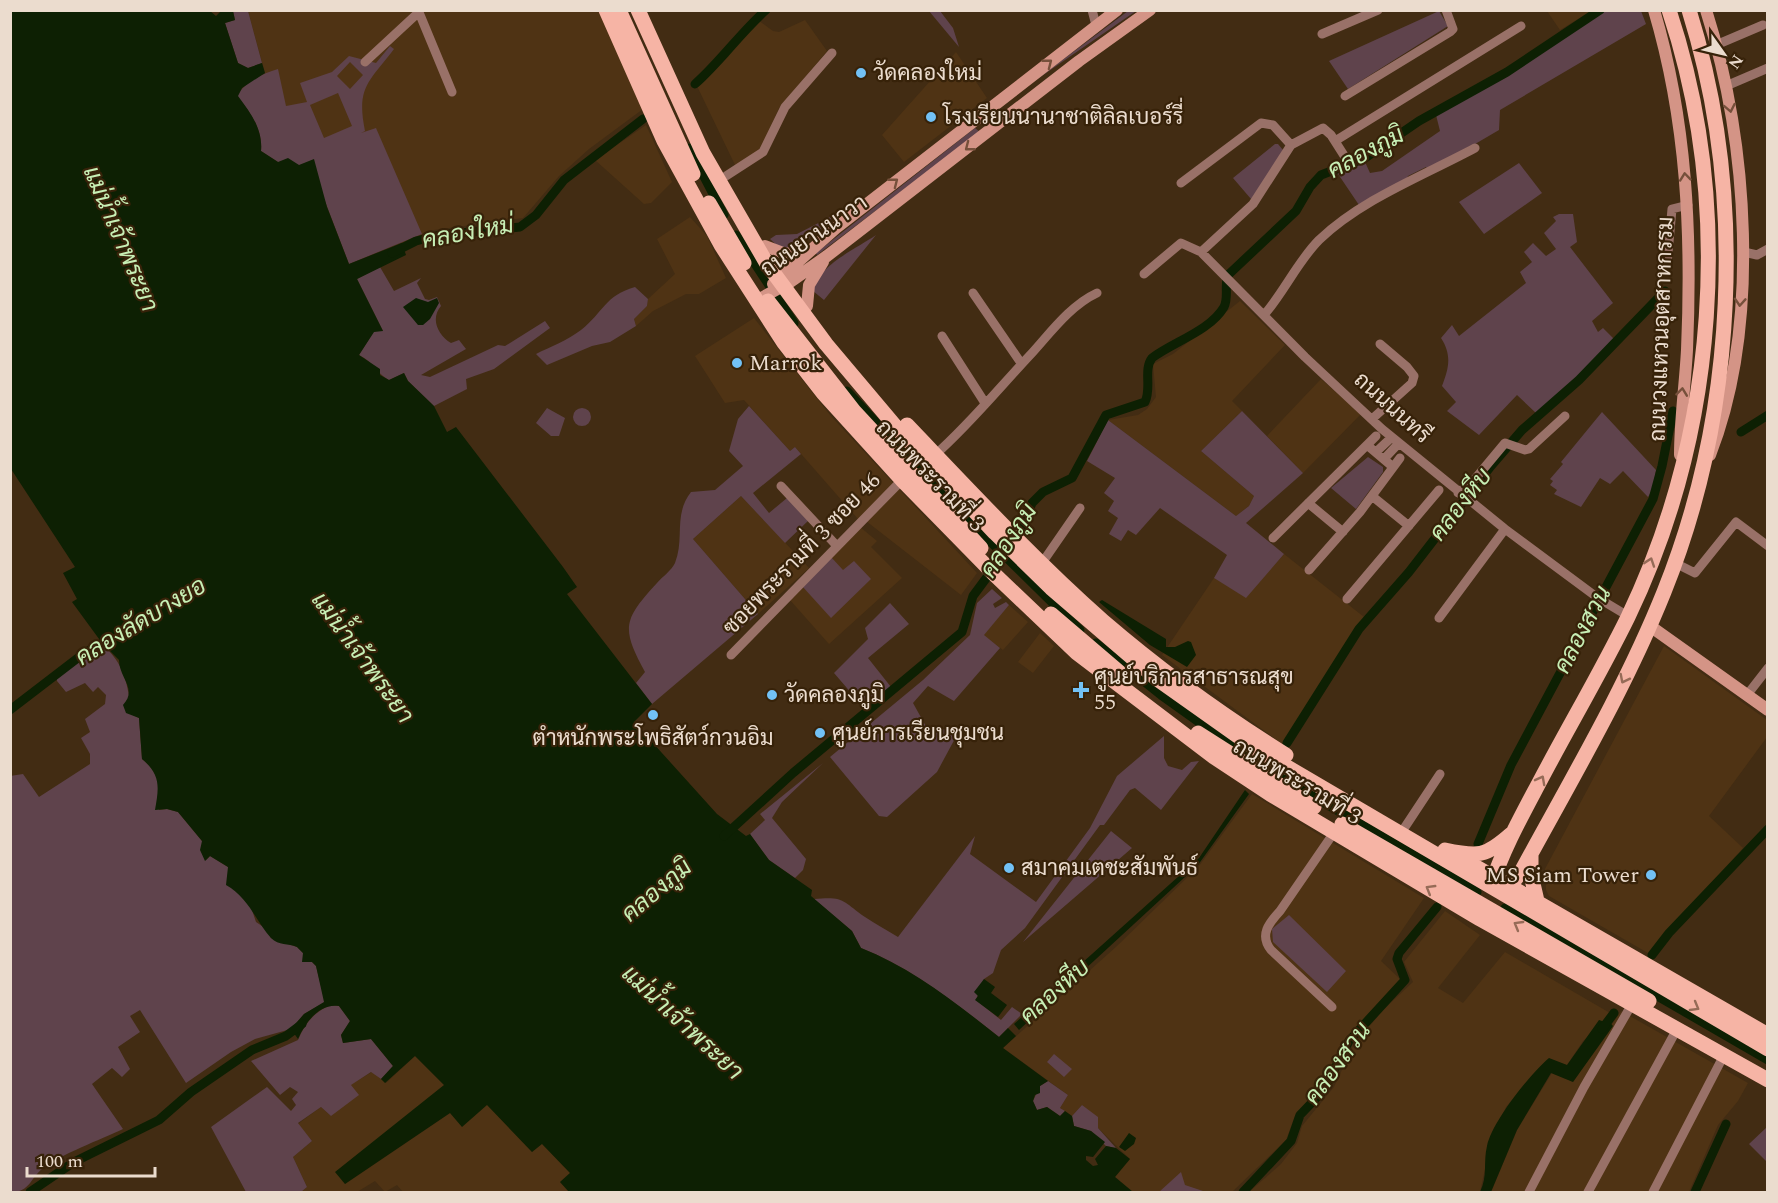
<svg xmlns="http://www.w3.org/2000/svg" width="1778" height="1203" font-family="Spectral,Sarabun,serif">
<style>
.built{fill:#4f3314}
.green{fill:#5f434c;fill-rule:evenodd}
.water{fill:#0d2003}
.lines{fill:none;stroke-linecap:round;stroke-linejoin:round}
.canal{stroke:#0d2003;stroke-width:9}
.street{stroke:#997168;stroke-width:9}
.secondary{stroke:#d49486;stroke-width:12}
.primary{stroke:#f6b4a5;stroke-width:15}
.oneway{stroke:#76503b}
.oneway2{stroke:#966b57}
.poi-dot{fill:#72c1f5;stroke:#372209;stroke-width:2}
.labels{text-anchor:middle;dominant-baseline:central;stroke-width:4.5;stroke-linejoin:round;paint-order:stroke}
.poi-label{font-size:22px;fill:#ebdcce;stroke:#372209;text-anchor:start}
.street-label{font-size:22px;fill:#ebdcce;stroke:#372209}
.water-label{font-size:24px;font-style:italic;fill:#c7efb5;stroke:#372209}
</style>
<rect width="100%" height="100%" fill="#422c13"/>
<path class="built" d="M248 11H601L643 109 589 149 559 176 523 218 434 230 402 243 314 159 265 73Z
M1547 11H1591L1560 30Z
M758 20 773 31 779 32 805 20 827 51 779 108 761 148 736 167 697 86 728 57 741 35Z
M956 52 987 98 904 162 882 135Z
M646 125 672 182 651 203 644 204 595 160Z
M690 217 707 236 726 278 699 294H686L653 311 636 326 634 319 647 306 648 299 675 274 657 239Z
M1240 301 1285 345 1232 401 1242 411 1201 451 1254 496 1249 506 1236 516 1108 420 1138 415 1147 409 1156 397 1153 364 1173 354Z
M754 318 830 415 977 573 961 595 866 521 858 519 795 447 790 451 744 400 725 403 695 356Z
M1321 379 1361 414 1303 473 1267 436Z
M741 496 809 568 758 614 693 539Z
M860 527 877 541 871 547 902 578 829 644 790 600Z
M1284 554 1364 617 1282 744 1162 655 1214 578 1246 597Z
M1009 605 1028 622 1003 650 983 635Z
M1040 633 1054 646 1033 673 1018 662Z
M1664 646 1767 720V737L1709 816 1743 848 1648 953 1549 896 1546 890 1545 869Z
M1252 794 1424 898 1381 961 1400 979 1353 1031 1337 1053 1327 1078 1295 1116 1286 1140 1232 1192H1133L1115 1177 1130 1159 1098 1128 1082 1105 1072 1116 1060 1108 1068 1095 1003 1048 1117 946 1199 866Z
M1445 911 1480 935 1438 988 1463 1003 1505 952 1610 1013 1605 1022 1583 1041 1567 1065 1549 1059 1541 1066 1506 1107 1487 1147V1160L1480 1192H1249L1281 1164 1297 1143 1302 1126 1334 1087 1353 1046 1383 1010 1413 982 1404 962Z
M1621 1011 1748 1083 1738 1101 1718 1125 1689 1192H1491L1517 1130 1552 1073 1573 1082Z
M415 1056 445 1086 336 1172 345 1184 450 1113 487 1104 532 1152 542 1143 570 1173 560 1182 569 1192H403L397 1185 385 1192 375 1181 357 1192H301L307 1187 293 1157 312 1141 298 1124 321 1107 331 1116 350 1085 372 1072 386 1083Z"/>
<path class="green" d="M233 11H248L262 63 248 68 238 63 225 23 235 20Z
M929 11H940L953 28 959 47Z
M1128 11H1136L1033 82Z
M1439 11 1448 26 1348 89 1329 61Z
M1605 11H1641L1646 24 1500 110 1499 130 1429 171 1426 167 1408 176 1406 181 1361 208 1336 171 1365 162 1370 173 1382 171 1440 131 1436 115 1508 76Z
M390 46 394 49C369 82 356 87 365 131L361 133 376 128 422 234 349 264 323 196 299 165 278 162 261 151C263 129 250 112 237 96 245 81 262 74 278 69L286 106 307 102 300 83 332 72 349 56 376 63ZM350 62 363 75 350 89 337 76ZM338 93 352 126 324 138 310 105Z
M975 128 980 132 817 255 816 253Z
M1275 144H1278L1283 150 1254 198 1251 199 1233 178Z
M1519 163 1542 193 1484 234 1459 202Z
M838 213C821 229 806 246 783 251L770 239 776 235 797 234Z
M1559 214H1573L1577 242 1570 247 1613 303 1592 321 1598 332 1603 328 1614 339 1579 377 1537 414 1517 395 1479 435 1447 411 1456 402 1442 386C1449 368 1452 355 1441 338L1452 325 1459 336 1526 283 1520 272 1532 262 1524 252 1533 243 1546 256 1556 249 1544 233 1556 221 1553 217Z
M876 235 824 300 813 291C818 265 856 249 876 235Z
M380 267 394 291 421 278 417 283 425 299 429 300 437 297 441 306C430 319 438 335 451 343L459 340 466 349 421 375 430 377 498 345 505 346 545 321 550 328 494 369 466 379 467 389 434 406 408 381 404 373 389 380C375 372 376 364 359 355L374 331H383L357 279Z
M635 287 648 299 647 306 634 319 636 326 610 342 592 346 547 365 536 354C550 347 568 340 581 330 604 312 604 296 635 287Z
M749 406 790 451 795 447 801 454 753 493 769 513 787 498 809 520 785 543 741 496 693 539 758 614 652 704 636 683 645 672C621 628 623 620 657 583 662 577 672 570 675 563 685 538 673 515 691 492L715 490 743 466 729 451 738 419Z
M573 417a9 9 0 1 1 18 0a9 9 0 1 1-18 0Z
M547 408 565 418 559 436H551L536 423Z
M1242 411 1303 473 1246 523 1284 554 1246 598 1214 578 1227 555 1160 508 1136 535 1128 530 1121 541 1109 534 1118 518 1108 511 1114 501 1104 493 1115 478 1087 461 1108 420 1236 516 1249 506 1254 496 1201 451Z
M1602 412 1656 470 1653 489 1648 497 1623 471 1610 484 1600 478 1581 507 1554 494 1557 490 1550 485 1553 481 1550 479 1563 464 1561 462Z
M1368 457 1383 467V472L1356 509 1331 488Z
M831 557 843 570 854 561 871 579 831 618 802 586Z
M992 589 1002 598 993 604 995 608 1006 602 1009 605 984 635 1000 648 954 701 928 686 913 703 928 730 951 729 958 733 937 772 887 817 879 816 830 757 923 680 970 635 977 603Z
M890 603 909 624 868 658 891 687 865 709 834 673 868 639 865 628Z
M104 646C128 669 126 685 133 715L139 718 142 759C161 774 160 788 159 810L167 809 178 812 202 841 206 860 210 856 228 867V877L234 889 251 907 256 922 265 928 271 938 297 947 316 966 325 1002 304 1014 291 1029 255 1039 231 1052 186 1083 140 1010 130 1016 140 1032 118 1047 130 1069 122 1077 112 1068 92 1084 123 1129C102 1139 59 1155 42 1169 30 1179 29 1193 10 1192V776L23 774 39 797 90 764V754L81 738 90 732 85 719 105 704 106 695 98 687 93 692 85 683 66 692 57 681V677L76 662Z
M1164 736V758L1168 766 1182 770 1191 762 1199 761 1161 810 1135 788 1130 790 1104 825H1100L1025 928 1001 950 993 973 984 979 976 1000 1001 1020 1012 1007 1022 1014 999 1037C957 1004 912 968 861 948L852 931 814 899C845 896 842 901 865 917 875 924 887 930 898 937L975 836 970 854 1036 902 1090 828 1117 776Z
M823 763 782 802 772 818 806 859 803 870 795 878 769 860 750 834 765 820 760 814Z
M1111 831 1132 848 1023 942Z
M1289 915 1346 971 1327 992 1273 942 1272 929Z
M331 1005 339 1006 350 1021 341 1035 343 1043 371 1039 393 1066 381 1079 371 1072 351 1085 359 1095 331 1116 321 1107 298 1123 312 1141 293 1157 307 1187 301 1192H246L211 1127 267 1087 291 1111 296 1105 292 1099 298 1092 290 1087 280 1095 251 1061 298 1040C305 1023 315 1011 331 1005Z
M1054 1054 1072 1069 1064 1077 1047 1062Z
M1048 1081 1068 1095 1060 1108 1065 1111 1060 1116 1047 1107 1037 1110 1033 1101 1040 1086Z
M1082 1105 1098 1117V1128L1116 1148 1106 1146 1091 1131 1074 1126 1072 1116Z
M1767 1127V1162L1749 1144Z
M1181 1172 1185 1185 1206 1192H1159Z"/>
<path class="water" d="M210 11 216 16 221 11H233L235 20 225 23 238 63 248 68 262 63 265 73 242 88 238 96C250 112 263 129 261 151L278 162 288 158 299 165 314 159 327 207 349 264 402 243 406 255 357 279 383 331 374 332 359 355 380 369V375L389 380 404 373 408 381 434 406 447 432 456 427 563 567 577 587 567 594 652 704 634 722 717 814 746 836 750 834 769 860 812 890 811 896 852 931 861 948C912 968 956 1003 999 1037L1008 1028 1016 1036 1003 1048 1048 1081 1040 1086V1093L1035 1095 1033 1101 1037 1110 1047 1107 1060 1116 1065 1111 1072 1116 1074 1126 1091 1131 1105 1142 1093 1157 1086 1156V1160L1093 1166 1098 1165 1095 1159 1106 1146 1116 1148 1130 1159 1115 1177 1133 1192H569L560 1182 570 1173 542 1144 532 1152 487 1105 462 1127 450 1113 345 1184 335 1172 444 1085 415 1056 385 1083 381 1079 393 1066 371 1039 343 1043 341 1035 350 1021 339 1006C319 1003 305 1023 298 1039L291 1029 304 1014 324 1002 316 966 312 962H302L303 953 297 947C288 943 279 946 271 938 256 921 248 897 226 885L228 867 210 856 205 861 200 850 202 841 178 812 167 809 155 810C159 787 161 775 142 759L139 718 126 713 123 705C138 689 119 678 119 660L102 643 72 602 77 599 63 573 75 567 11 469V11Z
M416 298 428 302 437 298 439 303 430 319 423 325H418L403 307Z
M1102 600 1166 639V647H1175L1188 641 1191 642 1196 655 1187 667 1150 645 1099 602Z
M1245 790 1249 794 1198 865 1019 1030 1014 1024 1199 858Z
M984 979 995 987 991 993 1007 1005 998 1017 975 1000 978 996 974 992Z
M1607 1019 1613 1026 1573 1082 1551 1073 1517 1130 1491 1192H1480C1488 1176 1483 1162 1487 1146 1492 1122 1530 1074 1549 1058L1567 1065 1599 1020 1605 1022Z
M1129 1133 1136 1138 1134 1144 1125 1151 1119 1147Z"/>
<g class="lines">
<path class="canal" d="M695 84C721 61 740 33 766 10
M689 148 724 215
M736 235 794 323
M392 253 416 241 440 235 520 227 536 215 564 180 643 119
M847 391 939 491 1080 630
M1741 432 1768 415
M1096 643 1161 695 1245 755
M10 710 83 654 111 638
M1287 743 1359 629 1409 572 1491 466 1522 430 1579 380 1665 291
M1280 777 1477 892
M724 836 793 773 962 632 973 596 1022 530 1032 503 1043 492 1072 478 1106 415 1145 402C1152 388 1143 370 1152 358 1173 342 1210 331 1224 307 1229 297 1224 285 1228 275L1296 211 1310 187 1321 175 1365 158 1419 121 1507 72 1600 10
M1478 844 1511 765 1653 499 1662 466 1673 411
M1505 908 1768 1060
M1652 955 1669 933 1768 829
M1602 1029 1614 1013
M30 1192 74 1162 159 1120 191 1092 252 1050 286 1036 302 1024
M1243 1192 1291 1141 1300 1115 1324 1090 1349 1041 1405 980 1397 959 1399 953 1437 907
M1695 1192 1726 1124"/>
<path class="street" d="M418 10 452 92
M1092 10 1096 25
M1322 34 1378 10
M1716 45 1763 25
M365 62 419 12
M1726 86 1768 68
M1345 96 1450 32 1453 29 1446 10
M1335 141 1521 26
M726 176 763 152 785 107 832 53
M1181 183 1261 123 1273 125 1291 145
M1201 252 1253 204 1291 145 1323 128 1331 135 1345 157
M1744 252 1757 255 1768 249
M1667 264 1672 209 1688 205
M1144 274 1181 243 1201 252 1305 357 1382 429 1505 529 1598 598 1628 616
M973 293 1021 363
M1264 315C1284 292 1298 261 1319 240 1362 199 1423 176 1475 148
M942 336 985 403
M1372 419 1412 383 1414 376 1407 367 1380 344
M1367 445 1393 467
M1376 452 1392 437
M935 455C970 424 1000 387 1032 353 1051 332 1071 305 1097 293
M1384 459 1399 443
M781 486 837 546
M1458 493 1475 479 1505 443 1525 450 1529 449 1565 416
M1372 496 1409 526
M1308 503 1343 532
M1273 538 1376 436
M1042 563 1080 508
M1675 563 1695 573 1736 522 1768 546
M1309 570 1360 512 1400 458
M1347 599 1439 490
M1439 618 1505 529
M731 655 902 480
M1747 695 1768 668
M1405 827 1440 774
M1332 1007 1271 950C1259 935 1269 923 1280 911L1335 831
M1529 1192 1584 1087 1632 1004
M1588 1192 1677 1029
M1653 1192 1724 1055"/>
<path class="secondary" d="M1654 10C1687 121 1692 235 1687 350 1685 386 1680 420 1680 455
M1706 10C1748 142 1761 324 1710 455
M765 246 786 254 807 250
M773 284 836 228 1117 10
M756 301 790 282 827 256 1079 61 1150 10
M807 306 809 285 823 262
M1650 626 1768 710"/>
<path class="primary" d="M606 10 664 141 721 245 784 343 823 393 902 480 993 573 1077 653 1214 757 1270 794 1480 919 1768 1080
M619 10 693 174
M638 10 703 153 767 264 826 344 901 433 995 533 1051 588 1157 679 1253 747 1768 1049
M709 203 744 263
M768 301 854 411 981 548
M907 425C971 492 1034 560 1103 621 1160 670 1222 715 1286 755
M1051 614 1126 678
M1198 733 1314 807
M1342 824 1649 1001
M1445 850C1478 857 1485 857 1511 834
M1531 856V875L1537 901
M1464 860 1768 1035
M1491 886C1503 849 1522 815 1540 781 1569 726 1601 672 1628 617 1717 431 1734 206 1669 10
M1505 892 1521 872C1571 780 1625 689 1664 592 1736 413 1747 195 1689 10"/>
</g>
<defs><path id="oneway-chevron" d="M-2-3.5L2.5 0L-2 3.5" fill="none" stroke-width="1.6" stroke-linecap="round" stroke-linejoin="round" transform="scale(1.5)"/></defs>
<g class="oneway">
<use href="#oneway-chevron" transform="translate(1048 63) rotate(-38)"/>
<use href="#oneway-chevron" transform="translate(1730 108) rotate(79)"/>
<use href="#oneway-chevron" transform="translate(969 147) rotate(142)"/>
<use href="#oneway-chevron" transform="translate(1685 177) rotate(-96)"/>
<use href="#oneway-chevron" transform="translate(894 182) rotate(-38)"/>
<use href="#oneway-chevron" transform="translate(1740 302) rotate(94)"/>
<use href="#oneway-chevron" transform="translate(1682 392) rotate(-83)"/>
</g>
<g class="oneway2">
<use href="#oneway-chevron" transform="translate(1650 562) rotate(-71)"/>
<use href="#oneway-chevron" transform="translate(1624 679) rotate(117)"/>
<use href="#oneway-chevron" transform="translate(1541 780) rotate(-62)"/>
<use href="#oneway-chevron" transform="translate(1430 889) rotate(-149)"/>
<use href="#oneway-chevron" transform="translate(1518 925) rotate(-150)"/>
<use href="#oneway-chevron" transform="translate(1695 1007) rotate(30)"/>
</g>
<g class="poi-dot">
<circle cx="861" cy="73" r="6"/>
<circle cx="931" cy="117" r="6"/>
<circle cx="737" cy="363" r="6"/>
<path d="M1078 681h6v6h6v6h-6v6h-6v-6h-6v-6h6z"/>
<circle cx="772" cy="695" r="6"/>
<circle cx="653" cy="715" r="6"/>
<circle cx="820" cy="733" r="6"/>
<circle cx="1009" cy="868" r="6"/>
<circle cx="1651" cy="875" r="6"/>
</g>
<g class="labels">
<g class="poi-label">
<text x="873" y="73">วัดคลองใหม่</text>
<text x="943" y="117">โรงเรียนนานาชาติลิลเบอร์รี่</text>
<text x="749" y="363">Marrok</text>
<text x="1094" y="677">ศูนย์บริการสาธารณสุข<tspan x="1094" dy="25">55</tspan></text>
<text x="784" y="695">วัดคลองภูมิ</text>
<text x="832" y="733">ศูนย์การเรียนชุมชน</text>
<text x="653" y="738" text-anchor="middle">ตำหนักพระโพธิสัตว์กวนอิม</text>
<text x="1021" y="868">สมาคมเตชะสัมพันธ์</text>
<text x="1639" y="875" text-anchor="end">MS Siam Tower</text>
</g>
<g class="street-label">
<text transform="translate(814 236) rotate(-35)">ถนนยานนาวา</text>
<text transform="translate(1662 329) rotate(-88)">ถนนวงแหวนอุตสาหกรรม</text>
<text transform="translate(1392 408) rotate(42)">ถนนนนทรี</text>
<text transform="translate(930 476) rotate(46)">ถนนพระรามที่ 3</text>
<text transform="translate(802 554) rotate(-46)">ซอยพระรามที่ 3 ซอย 46</text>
<text transform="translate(1297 782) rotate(31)">ถนนพระรามที่ 3</text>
</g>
<g class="water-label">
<text transform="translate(1366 153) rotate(-28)">คลองภูมิ</text>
<text transform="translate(468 233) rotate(-10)">คลองใหม่</text>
<text transform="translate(120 239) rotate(67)">แม่น้ำเจ้าพระยา</text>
<text transform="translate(1461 505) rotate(-52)">คลองหีบ</text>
<text transform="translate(1009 541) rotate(-57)">คลองภูมิ</text>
<text transform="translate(141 622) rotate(-31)">คลองลัดบางยอ</text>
<text transform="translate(1583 630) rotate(-62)">คลองสวน</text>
<text transform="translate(362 658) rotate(54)">แม่น้ำเจ้าพระยา</text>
<text transform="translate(657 891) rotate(-40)">คลองภูมิ</text>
<text transform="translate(1055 992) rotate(-42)">คลองหีบ</text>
<text transform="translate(682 1023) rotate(43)">แม่น้ำเจ้าพระยา</text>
<text transform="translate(1338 1064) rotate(-54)">คลองสวน</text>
</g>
</g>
<rect width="1778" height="1203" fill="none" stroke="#ebdcce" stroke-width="24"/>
<g transform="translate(1724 54) rotate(124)" stroke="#372209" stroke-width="4.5" paint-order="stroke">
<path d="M0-4.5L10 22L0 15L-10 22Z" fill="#ebdcce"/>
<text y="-9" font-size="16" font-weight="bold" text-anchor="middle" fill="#ebdcce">N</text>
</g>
<path d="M27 1167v9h128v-9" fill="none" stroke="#ebdcce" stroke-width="3"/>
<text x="36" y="1167" font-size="18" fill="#ebdcce" stroke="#372209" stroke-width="4.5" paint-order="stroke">100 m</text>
</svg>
